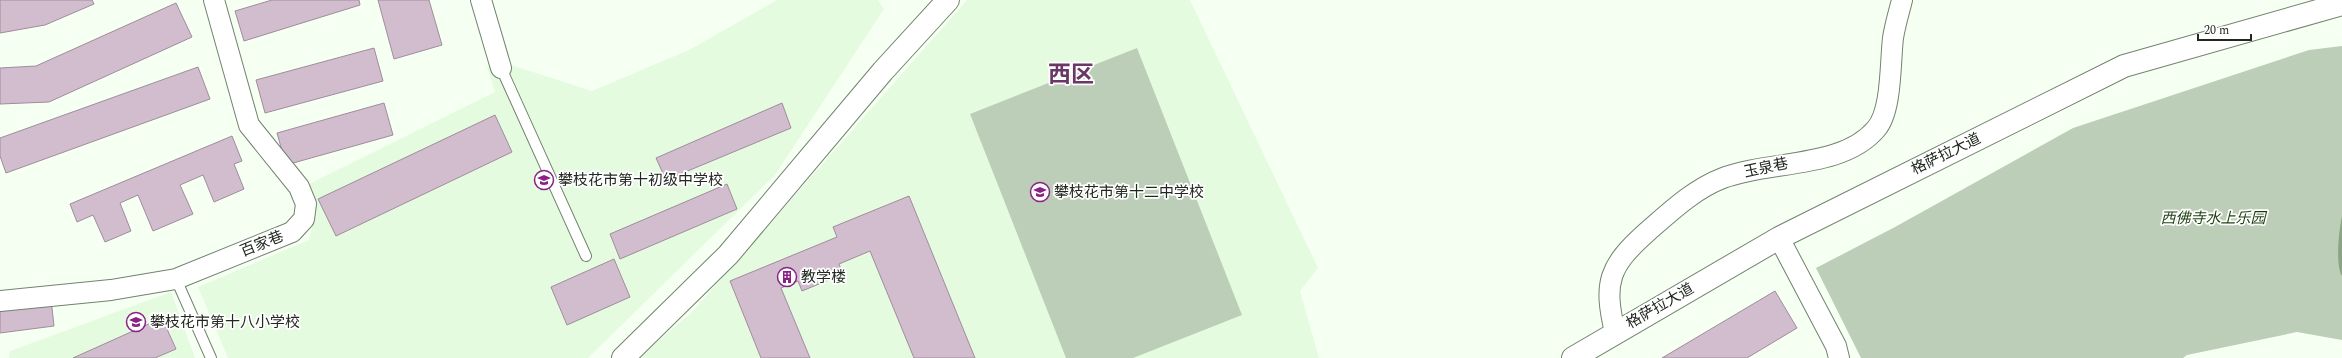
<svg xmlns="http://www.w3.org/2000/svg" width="2342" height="358" font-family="Spectral,'Noto Sans SC',serif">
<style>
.built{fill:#e5fbdf}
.green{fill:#bdceb8}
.water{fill:#8ba483}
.building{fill:#d2bdcf;stroke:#9f8c9c}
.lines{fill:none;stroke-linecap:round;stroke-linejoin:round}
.lane-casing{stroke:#73826f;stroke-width:12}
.street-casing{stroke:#73826f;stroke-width:22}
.secondary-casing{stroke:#73826f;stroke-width:24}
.primary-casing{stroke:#73826f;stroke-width:24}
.lane{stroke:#fff;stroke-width:10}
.street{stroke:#fff;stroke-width:20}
.secondary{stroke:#fff;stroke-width:22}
.primary{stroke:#fff;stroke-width:22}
.labels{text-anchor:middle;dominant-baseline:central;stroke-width:3.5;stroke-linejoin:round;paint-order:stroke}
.street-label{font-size:15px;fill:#222820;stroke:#fff}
.poi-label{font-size:15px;fill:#222820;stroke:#fff;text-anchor:start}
.park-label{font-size:15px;font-style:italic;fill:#1c3e0f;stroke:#fff}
.town-label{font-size:23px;font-weight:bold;fill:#6b3767;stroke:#fff}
</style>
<rect width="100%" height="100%" fill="#f5fff2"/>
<path class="built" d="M777 0H878L884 9 775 175 588 358H228L198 287 309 240 314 217 307 185 495 92 487 67 508 64 592 91 689 50Z
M967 0H1190L1318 268 1300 291 1319 358H638L691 313Z
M171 292 195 358H9L10 351Z"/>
<path class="green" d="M2342 46V340L2297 332 2187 355 2183 358H1861L1816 268 1895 227 2073 128 2309 50Z
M1137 48 1242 315 1133 358H1066L970 114Z"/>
<path class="water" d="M2342 217V276C2335 266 2339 228 2342 217Z"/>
<path class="building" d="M0 0H92L94 4 45 25 0 33Z
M272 0H359L360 5 244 41 235 11Z
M378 0H429L442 45 394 59Z
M176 3 192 37 49 102 0 104V68L36 66Z
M374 48 383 81 265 113 256 80Z
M198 67 210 99 6 173 0 156V138Z
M384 103 393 135 286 165 277 133Z
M782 103 791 128 666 180 656 158Z
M495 115 512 152 336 236 318 199Z
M232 136 242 161 234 164 244 189 214 202 203 175 180 185 193 214 153 231 138 195 120 203 131 231 105 242 93 215 77 222 70 204Z
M727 184 737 209 620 259 610 234Z
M909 196 975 358H914L870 251 839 264 843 274 802 291 798 281 781 288 810 358H761L730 281 837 237 833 227Z
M614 259 630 297 567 325 551 287Z
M1775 291 1797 328 1747 358H1662Z
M51 299 54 326 0 333V305Z
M162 318 176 349 155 358H73Z"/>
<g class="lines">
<defs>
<path id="lane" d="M501 68 586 256
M176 279 211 358"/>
<path id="street" d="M481 0 501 68
M1779 238 1836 346 1839 358
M0 301 111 290 176 279 292 232 304 219 306 204 299 187 249 125 214 0
M1615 332C1603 282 1609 266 1647 232 1670 212 1694 189 1723 178 1770 160 1842 169 1876 129 1892 111 1890 63 1893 38 1895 25 1899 12 1902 0"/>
<path id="secondary" d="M623 358 728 255 883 71 948 0"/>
<path id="primary" d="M1573 358 1779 238 2124 66 2342 4"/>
</defs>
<use href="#lane" class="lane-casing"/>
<use href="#street" class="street-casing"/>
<use href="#secondary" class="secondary-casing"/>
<use href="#primary" class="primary-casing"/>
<use href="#lane" class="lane"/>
<use href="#street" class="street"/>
<use href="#secondary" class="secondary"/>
<use href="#primary" class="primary"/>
</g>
<defs>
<symbol id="school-ring" viewBox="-11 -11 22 22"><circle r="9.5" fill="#fff" stroke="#8b2186" stroke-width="1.5"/><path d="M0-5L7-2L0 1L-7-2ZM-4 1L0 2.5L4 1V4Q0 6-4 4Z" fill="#8b2186"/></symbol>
<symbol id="building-ring" viewBox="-11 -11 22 22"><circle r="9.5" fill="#fff" stroke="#8b2186" stroke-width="1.5"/><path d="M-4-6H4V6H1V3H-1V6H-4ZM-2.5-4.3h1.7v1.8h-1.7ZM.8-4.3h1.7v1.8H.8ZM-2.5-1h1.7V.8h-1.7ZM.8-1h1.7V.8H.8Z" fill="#8b2186"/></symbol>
</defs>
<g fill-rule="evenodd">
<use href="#school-ring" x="533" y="169" width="22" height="22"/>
<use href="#school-ring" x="1029" y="181" width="22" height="22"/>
<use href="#building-ring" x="776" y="266" width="22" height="22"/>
<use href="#school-ring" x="125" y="311" width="22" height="22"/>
</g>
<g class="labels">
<g class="street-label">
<text transform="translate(1946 154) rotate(-26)">格萨拉大道</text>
<text transform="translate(1766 168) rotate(-12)">玉泉巷</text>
<text transform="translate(262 244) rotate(-22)">百家巷</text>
<text transform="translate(1660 306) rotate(-30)">格萨拉大道</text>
</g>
<g class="poi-label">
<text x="558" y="180">攀枝花市第十初级中学校</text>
<text x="1054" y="192">攀枝花市第十二中学校</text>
<text x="801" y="277">教学楼</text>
<text x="150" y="322">攀枝花市第十八小学校</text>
</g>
<g class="park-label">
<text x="2213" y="218">西佛寺水上乐园</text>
</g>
<g class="town-label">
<text x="1071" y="75">西区</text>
</g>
</g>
<path d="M2198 34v6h53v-6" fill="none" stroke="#222820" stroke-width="2"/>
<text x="2204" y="34" font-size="12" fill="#222820" stroke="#ffffff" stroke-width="3" paint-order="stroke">20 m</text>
</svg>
